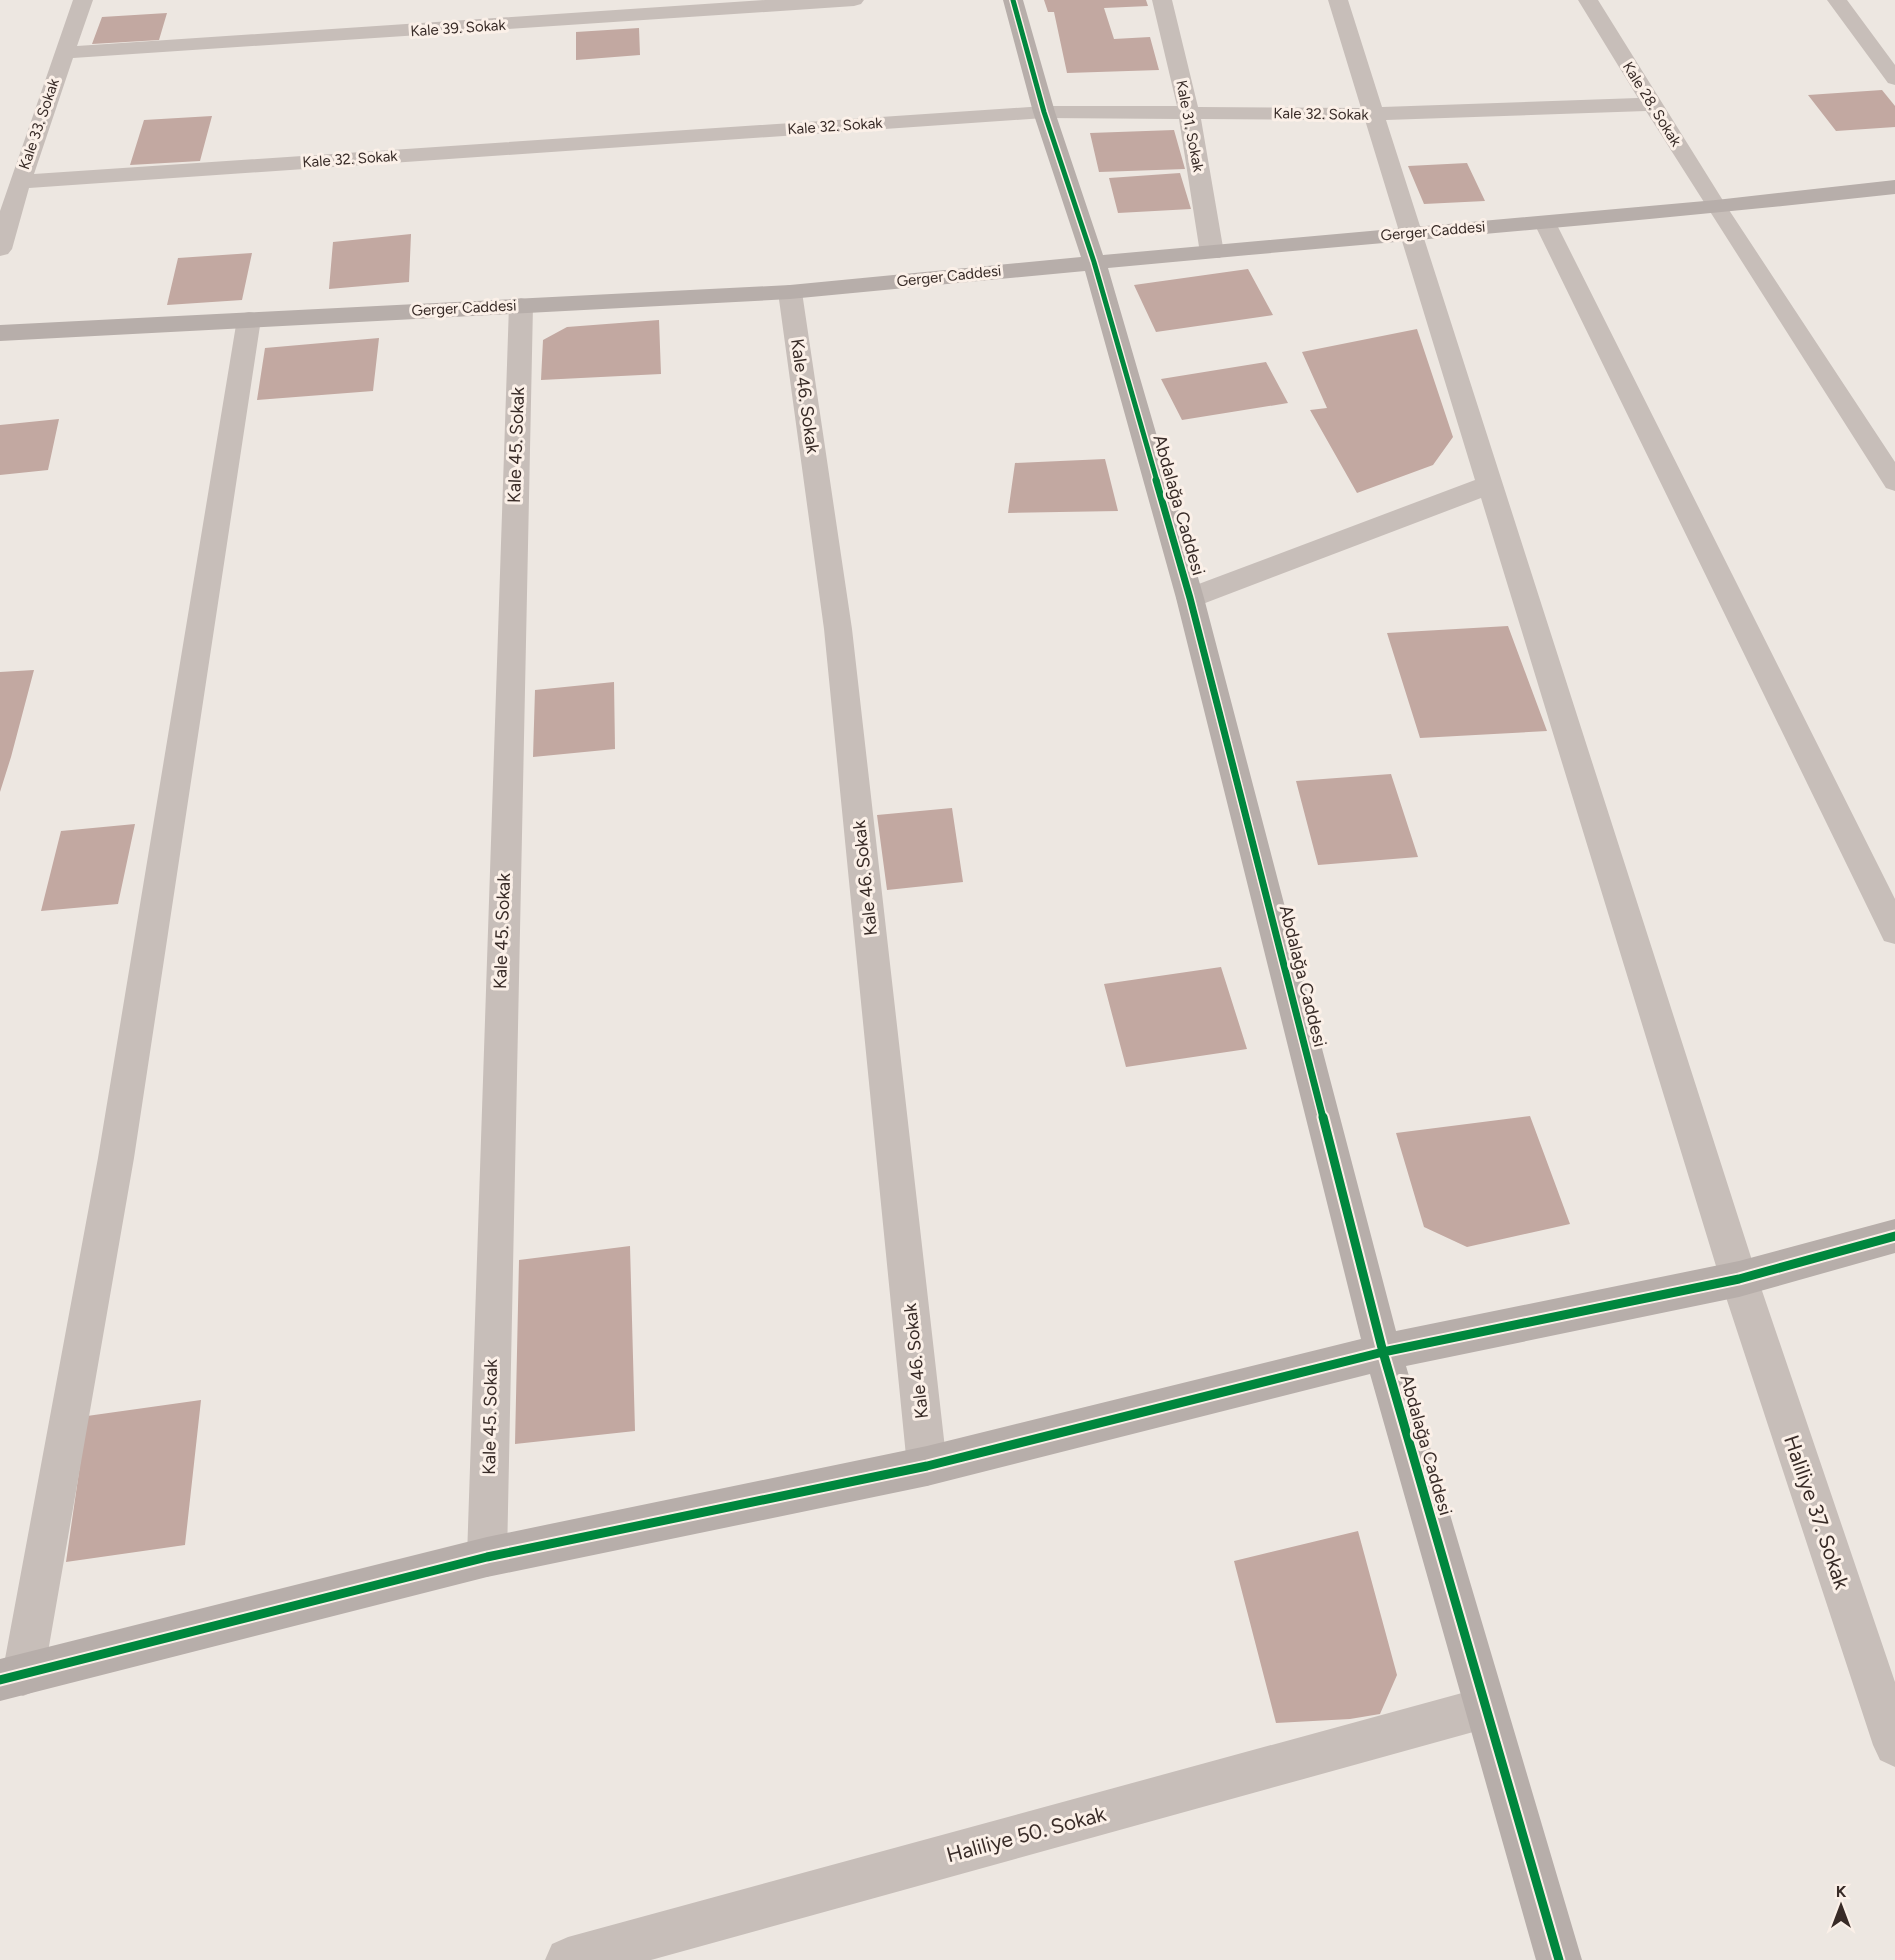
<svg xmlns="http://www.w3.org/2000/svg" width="1895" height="1960" font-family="Figtree,sans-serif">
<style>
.building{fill:#c2a8a1}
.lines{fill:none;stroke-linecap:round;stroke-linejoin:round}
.street{fill:#c7beb9;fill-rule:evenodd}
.secondary{fill:#b7aeaa;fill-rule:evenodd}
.cycleway-far2-casing{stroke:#fbf0e8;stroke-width:8}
.cycleway-far1-casing{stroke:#fbf0e8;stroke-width:10}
.cycleway-casing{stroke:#fbf0e8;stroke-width:13}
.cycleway-far2{stroke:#00873e;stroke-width:5}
.cycleway-far1{stroke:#00873e;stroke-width:7}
.cycleway{stroke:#00873e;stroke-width:9}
.labels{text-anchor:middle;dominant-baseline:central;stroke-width:6;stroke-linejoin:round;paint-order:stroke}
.far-street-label{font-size:15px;fill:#382b27;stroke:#fbf0e8}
.street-label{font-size:18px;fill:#382b27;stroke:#fbf0e8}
.near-street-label{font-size:21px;fill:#382b27;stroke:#fbf0e8}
</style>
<rect width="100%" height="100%" fill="#ede7e1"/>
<path class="building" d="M1044 0H1146L1148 6 1104 8 1114 39 1150 37 1159 70 1067 73 1054 12H1048Z
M167 13 159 40 92 44 102 17Z
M639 28 640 55 576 60V32Z
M1882 90 1895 106V127L1836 131 1808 95Z
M212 116 200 161 130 165 144 120Z
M1174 130 1185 169 1099 172 1090 133Z
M1467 163 1485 201 1424 204 1408 166Z
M1180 173 1191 209 1118 213 1109 178Z
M411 234 409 282 329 289 333 242Z
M252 253 242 300 167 305 178 258Z
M1248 269 1273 315 1156 332 1134 285Z
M659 320 661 374 541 380 543 340 567 327Z
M1417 329 1453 437 1433 465 1357 493 1310 410 1327 408 1302 352Z
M379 338 373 391 257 400 265 348Z
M1266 362 1288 403 1182 420 1161 379Z
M59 419 48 470 0 475V425Z
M1105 459 1118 511 1008 513 1015 463Z
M1508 626 1547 731 1420 738 1387 633Z
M34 670 11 757 0 792V672Z
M614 682 615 749 533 757 535 690Z
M1391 774 1418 857 1318 865 1296 781Z
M952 808 963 882 887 890 877 815Z
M135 824 118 904 41 911 61 831Z
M1221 967 1247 1049 1126 1067 1104 984Z
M1530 1116 1570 1224 1467 1247 1424 1227 1396 1133Z
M630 1246 635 1431 515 1444 519 1260Z
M201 1400 185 1545 66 1562 87 1416Z
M1358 1531 1397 1675 1380 1714 1350 1719 1276 1723 1234 1561Z"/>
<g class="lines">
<path class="street" d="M73 0H93L77 46 765 0H864L861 4 854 6 73 58 34 174 1044 106H1177L1152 0H1172L1198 107 1361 108 1328 0H1348L1382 107 1638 98 1578 0H1598L1727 207 1895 462V491L1886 488 1646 111 1386 120 1758 1279 1895 1682V1767L1880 1760 1873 1745 1720 1279 1481 498 1200 605 1190 608 1180 605 1176 598 1180 591 1475 480 1365 120 1201 119 1224 253 1220 258H1204L1200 253 1179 119 1044 118 29 188 12 249 8 254 0 256V211Z
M1827 0H1847L1895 65V85L1888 83Z
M1545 216 1553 218 1556 223 1895 899V944L1884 941 1534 223 1537 218Z
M790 285 798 287 802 292 852 629 947 1466 941 1480 927 1486 913 1480 907 1466 824 629 778 292 782 287Z
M521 298 529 300 533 305 507 1557 501 1571 487 1577 473 1571 467 1557 509 305 513 300Z
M249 312 258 314 261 319 134 1158 44 1675 38 1690 23 1696 8 1690 2 1675 98 1158 237 319 240 314Z
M1484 1687 1499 1693 1505 1708 1499 1723 1484 1729 651 1960H545L552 1944 568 1937Z"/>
<path class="secondary" d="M1003 0H1023L1055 112 1103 255 1716 200 1895 180V194C1633 223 1370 243 1108 268L1204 598 1396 1331 1739 1261 1895 1219V1253L1739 1297 1406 1366 1582 1960H1536L1370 1374 927 1486 487 1577 0 1701V1659L487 1537 927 1446 1361 1339 1176 598 1085 271 790 299 0 341V325L790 285 1081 257 1033 112Z"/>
<defs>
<path id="cycleway-far2" d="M1013 0 1044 112 1094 262 1157 481"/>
<path id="cycleway-far1" d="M1156 480 1190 598 1323 1118"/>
<path id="cycleway" d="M1323 1117 1383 1352 1559 1960
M0 1680 487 1557 927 1466 1383 1352 1739 1279 1895 1236"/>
</defs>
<use href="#cycleway-far2" class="cycleway-far2-casing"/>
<use href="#cycleway-far1" class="cycleway-far1-casing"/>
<use href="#cycleway" class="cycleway-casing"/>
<use href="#cycleway-far2" class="cycleway-far2"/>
<use href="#cycleway-far1" class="cycleway-far1"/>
<use href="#cycleway" class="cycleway"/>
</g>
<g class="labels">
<g class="far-street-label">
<text transform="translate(458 28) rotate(-4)">Kale 39. Sokak</text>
<text transform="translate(1652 104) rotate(58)">Kale 28. Sokak</text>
<text transform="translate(1321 114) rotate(1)">Kale 32. Sokak</text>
<text transform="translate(39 124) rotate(-71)">Kale 33. Sokak</text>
<text transform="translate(835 126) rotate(-4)">Kale 32. Sokak</text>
<text transform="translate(1190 126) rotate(79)">Kale 31. Sokak</text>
<text transform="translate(350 159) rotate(-4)">Kale 32. Sokak</text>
<text transform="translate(1433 231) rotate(-5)">Gerger Caddesi</text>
<text transform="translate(949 276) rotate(-6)">Gerger Caddesi</text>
<text transform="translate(464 308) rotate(-3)">Gerger Caddesi</text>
</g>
<g class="street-label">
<text transform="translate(805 396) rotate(82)">Kale 46. Sokak</text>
<text transform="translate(516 445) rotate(-88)">Kale 45. Sokak</text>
<text transform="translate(1179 505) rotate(74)">Abdalağa Caddesi</text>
<text transform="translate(865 878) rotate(-96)">Kale 46. Sokak</text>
<text transform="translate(502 931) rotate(-88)">Kale 45. Sokak</text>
<text transform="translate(1303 976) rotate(76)">Abdalağa Caddesi</text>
<text transform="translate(916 1361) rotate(-96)">Kale 46. Sokak</text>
<text transform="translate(490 1417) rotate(-89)">Kale 45. Sokak</text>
<text transform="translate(1426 1445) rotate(74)">Abdalağa Caddesi</text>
</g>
<g class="near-street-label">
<text transform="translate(1817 1512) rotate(71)">Haliliye 37. Sokak</text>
<text transform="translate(1026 1834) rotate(-15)">Haliliye 50. Sokak</text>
</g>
</g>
<g transform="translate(1841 1906)" stroke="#fbf0e8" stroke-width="4.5" paint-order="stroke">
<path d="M0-4.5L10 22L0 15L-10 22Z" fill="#382b27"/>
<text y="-9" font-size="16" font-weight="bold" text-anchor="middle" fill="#382b27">K</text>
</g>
</svg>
